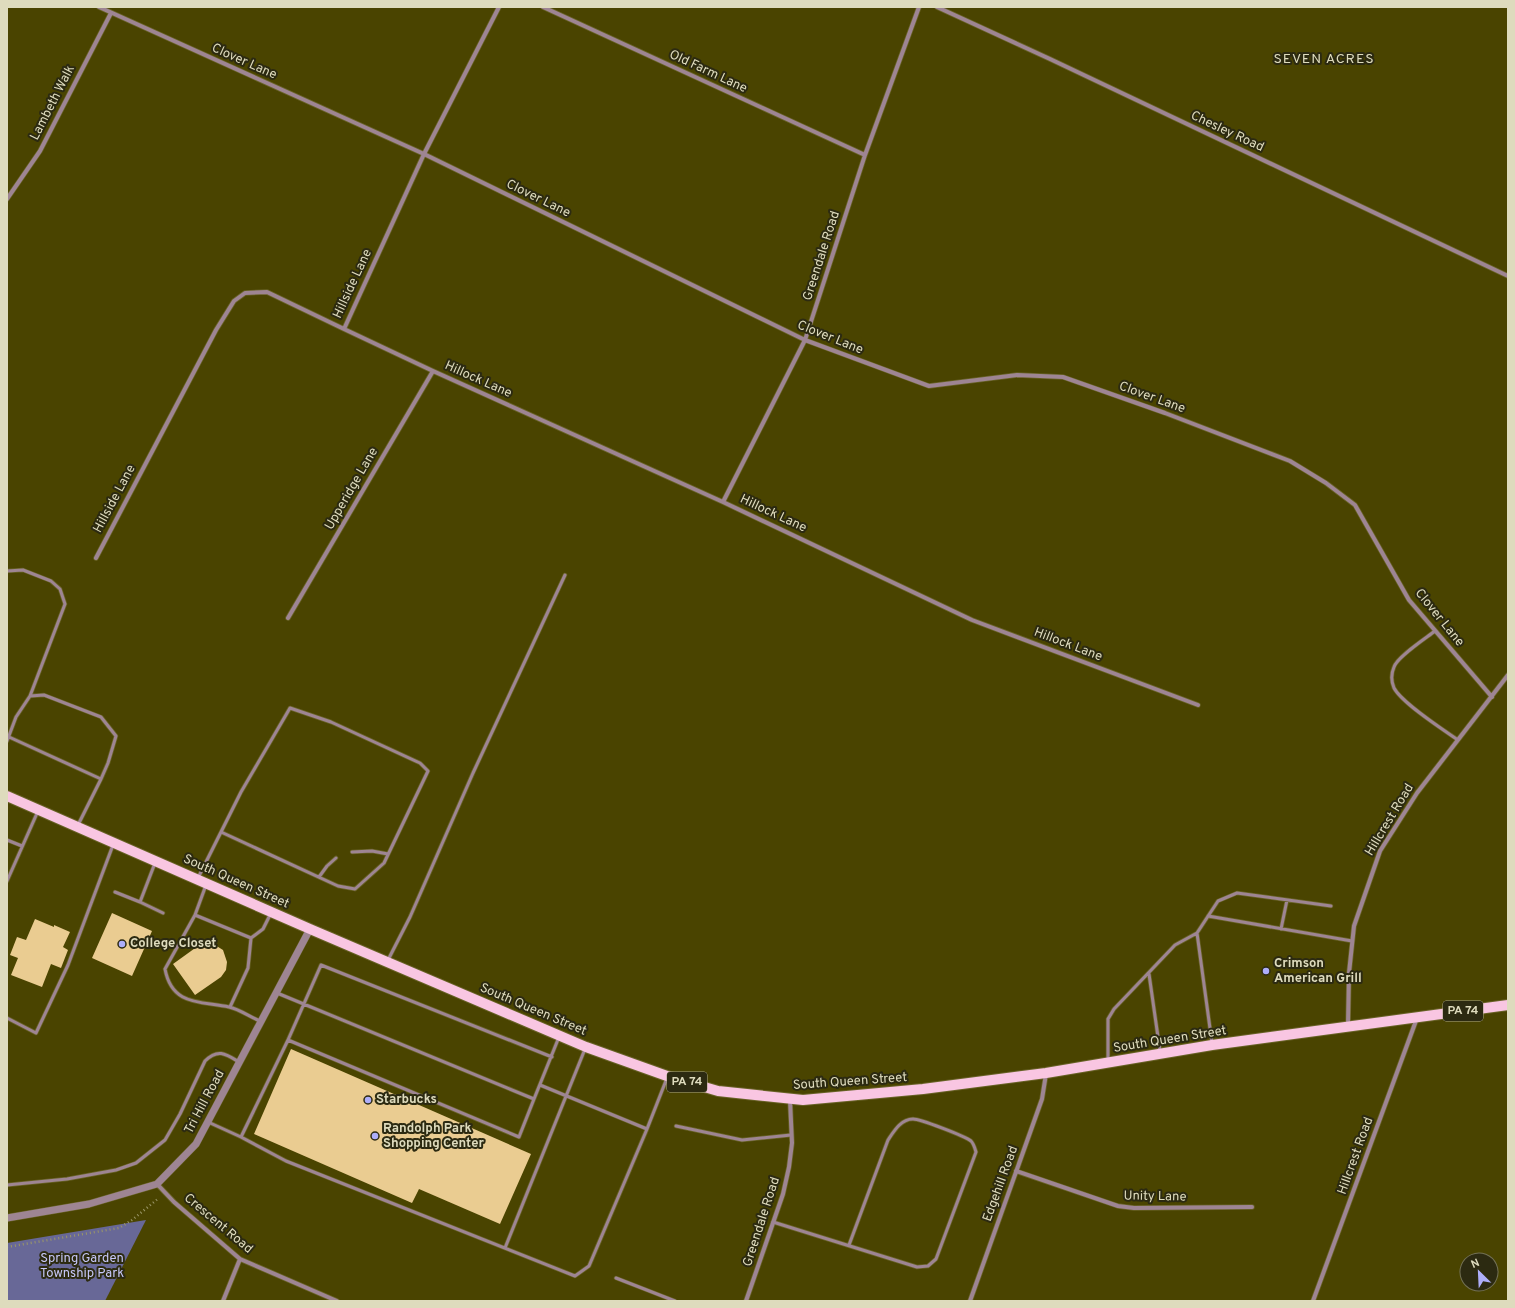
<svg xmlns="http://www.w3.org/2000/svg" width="1515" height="1308" font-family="Overpass,sans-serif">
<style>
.green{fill:#686897}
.building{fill:#eacc91}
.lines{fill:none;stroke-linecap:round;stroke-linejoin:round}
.service-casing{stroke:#686226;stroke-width:4.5}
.minor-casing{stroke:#686226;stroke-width:5.5}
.tertiary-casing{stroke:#686226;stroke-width:8}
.primary-casing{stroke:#686226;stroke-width:12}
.path{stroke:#9b9768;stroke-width:2.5;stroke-dasharray:1 3;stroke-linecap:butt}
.service{stroke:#9e8593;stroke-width:3}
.minor{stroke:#9e8593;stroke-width:4}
.tertiary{stroke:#9e8593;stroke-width:7}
.primary{stroke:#f9c6e2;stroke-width:10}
.poi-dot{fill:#aeaefa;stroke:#2c2a11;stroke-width:1.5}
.labels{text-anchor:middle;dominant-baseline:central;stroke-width:4;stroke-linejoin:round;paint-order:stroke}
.shield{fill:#2c2a11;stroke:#a9a689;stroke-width:1}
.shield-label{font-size:12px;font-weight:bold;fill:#dedbbd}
.street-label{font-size:13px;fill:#dedbbd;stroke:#2c2a11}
.poi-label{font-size:13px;font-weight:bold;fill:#dedbbd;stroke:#2c2a11;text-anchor:start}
.park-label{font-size:13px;fill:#c7c8f9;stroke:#2c2a11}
.neighbourhood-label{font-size:14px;letter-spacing:1px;fill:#dedbbd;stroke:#2c2a11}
</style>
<rect width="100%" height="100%" fill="#4a4400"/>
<path class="green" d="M146 1220 105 1301H7V1243Z"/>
<path class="building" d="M112 913 152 931 132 976 92 958Z
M35 919 54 927V925L70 932 63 947 68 950 61 968 51 964 42 987 11 975 18 958 10 955 17 937 26 940Z
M207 943 215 945 223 950 227 962 226 970 221 977 195 995 173 964 198 946Z
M291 1049 531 1154 500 1224 419 1189 412 1203 254 1134Z"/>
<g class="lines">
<defs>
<path id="service" d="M7 571 23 570 51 581 60 589 65 604 30 696
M1435 631C1426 638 1397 657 1394 667 1391 674 1391 681 1394 688 1402 703 1442 729 1458 740
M9 737 101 779
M7 741 16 717 30 696 44 695 101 717 116 736 108 763 101 779 78 825
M7 840 22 846
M352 852 372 851 388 854
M319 877 327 866 336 858
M198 878 241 792 290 708 331 722 420 763 428 771 384 863 355 889 338 886 221 832
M7 881 38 811
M206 885 195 915 251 938 263 929 271 913
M115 892 140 902 155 863
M140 902 163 913
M195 915 165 969C172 1006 200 1001 229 1007 239 1009 250 1017 260 1021
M1208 916 1352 941
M1281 929 1287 900
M1197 933 1218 901 1237 893 1331 906
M388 960 410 917 473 773 565 575
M1149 974 1160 1051
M277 993 534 1099 559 1037
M230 1007 248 968 251 938
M7 1018 36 1033 68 965 113 845
M1108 1061V1019L1114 1009 1175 945 1197 933 1212 1043
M540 1085 647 1129 667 1078
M534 1099 519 1137 288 1040 321 965 552 1057
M208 1122 241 1137 286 1161 575 1276 589 1266 647 1129
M676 1126 742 1140 791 1135
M241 1137 288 1040
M7 1185 67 1179 116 1170 136 1163 165 1140 180 1114 205 1061C218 1048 226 1054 239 1062
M773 1222 917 1267 928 1266 936 1259 976 1152C975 1149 974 1144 971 1141 965 1136 920 1119 913 1119 901 1119 894 1131 888 1140L849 1245
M505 1248 585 1049
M616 1278 675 1301"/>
<path id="minor" d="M99 7 424 154 805 340 929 386 1017 375 1063 377 1165 413 1290 461 1326 483 1355 505 1409 600 1492 697
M543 7 865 155
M937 7 1050 59 1508 276
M7 199 40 151 111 13
M344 329 433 371 723 502 972 620 1198 705
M723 502 805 340 865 155 919 7
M96 558 216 330 234 301 245 293 267 292 344 329 424 154 499 7
M288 618 433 371
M1348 1026 1349 973 1354 926 1380 851 1417 793 1508 675
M1016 1171 1118 1206 1134 1208 1252 1207
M157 1184 174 1202 240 1259 337 1301
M223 1301 240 1259
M746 1301 783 1194 789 1167 792 1143 790 1100
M970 1301 1042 1099 1046 1074
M1313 1301 1417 1018"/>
<path id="tertiary" d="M7 1218 89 1204 157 1184 196 1144 310 929"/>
<path id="primary" d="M7 796 310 929 586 1047 667 1076 718 1091 803 1100 923 1089 1046 1073 1212 1045 1508 1005"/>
</defs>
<use href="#service" class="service-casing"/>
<use href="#minor" class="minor-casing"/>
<use href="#tertiary" class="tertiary-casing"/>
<use href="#primary" class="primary-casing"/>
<path class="path" d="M7 1247 119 1228 132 1220 159 1198"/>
<use href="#service" class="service"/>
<use href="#minor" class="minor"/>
<use href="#tertiary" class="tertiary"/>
<use href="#primary" class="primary"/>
</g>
<g class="poi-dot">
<circle cx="122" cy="944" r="4"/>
<circle cx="1266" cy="971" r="4"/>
<circle cx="368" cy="1100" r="4"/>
<circle cx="375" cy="1136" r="4"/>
</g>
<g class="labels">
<g class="shield">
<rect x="1443" y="1001" width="40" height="20" rx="3"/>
<rect x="667" y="1072" width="40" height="20" rx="3"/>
</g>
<g class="shield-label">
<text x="1463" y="1011">PA 74</text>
<text x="687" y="1082">PA 74</text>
</g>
<g class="street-label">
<text transform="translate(244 62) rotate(24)">Clover Lane</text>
<text transform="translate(708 72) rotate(25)">Old Farm Lane</text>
<text transform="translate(53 103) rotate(-63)">Lambeth Walk</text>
<text transform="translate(1227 132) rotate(25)">Chesley Road</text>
<text transform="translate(538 199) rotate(26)">Clover Lane</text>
<text transform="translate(822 256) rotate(-72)">Greendale Road</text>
<text transform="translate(353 284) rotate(-65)">Hillside Lane</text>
<text transform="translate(830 338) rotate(22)">Clover Lane</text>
<text transform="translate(478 380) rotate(24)">Hillock Lane</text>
<text transform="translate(1152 398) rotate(20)">Clover Lane</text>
<text transform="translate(352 489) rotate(-60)">Upperidge Lane</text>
<text transform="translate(115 499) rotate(-62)">Hillside Lane</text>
<text transform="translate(773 514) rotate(25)">Hillock Lane</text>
<text transform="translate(1439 618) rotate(51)">Clover Lane</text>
<text transform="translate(1068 645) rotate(21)">Hillock Lane</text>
<text transform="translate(1390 820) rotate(-59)">Hillcrest Road</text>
<text transform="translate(236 882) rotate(24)">South Queen Street</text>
<text transform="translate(533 1010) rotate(23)">South Queen Street</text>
<text transform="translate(1170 1040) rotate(-9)">South Queen Street</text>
<text transform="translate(850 1082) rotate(-4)">South Queen Street</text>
<text transform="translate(205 1102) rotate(-62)">Tri Hill Road</text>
<text transform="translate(1356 1156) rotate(-70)">Hillcrest Road</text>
<text transform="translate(1001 1184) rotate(-70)">Edgehill Road</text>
<text transform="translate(1155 1197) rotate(1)">Unity Lane</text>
<text transform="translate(762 1222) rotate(-72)">Greendale Road</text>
<text transform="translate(218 1224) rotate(40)">Crescent Road</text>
</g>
<g class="poi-label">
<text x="130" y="944">College Closet</text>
<text x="1274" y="964">Crimson<tspan x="1274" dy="15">American Grill</tspan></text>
<text x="376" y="1100">Starbucks</text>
<text x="383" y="1129">Randolph Park<tspan x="383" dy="15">Shopping Center</tspan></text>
</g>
<g class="park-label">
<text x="82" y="1259">Spring Garden<tspan x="82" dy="15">Township Park</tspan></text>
</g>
<g class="neighbourhood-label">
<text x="1324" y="59">SEVEN ACRES</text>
</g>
</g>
<rect width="1515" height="1308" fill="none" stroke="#dedbbd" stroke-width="16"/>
<g transform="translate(1479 1272) rotate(336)"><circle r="19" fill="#2c2a11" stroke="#737156"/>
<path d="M0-3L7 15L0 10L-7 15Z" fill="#aeaefa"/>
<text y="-6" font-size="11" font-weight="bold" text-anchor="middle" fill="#dedbbd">N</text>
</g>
</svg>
